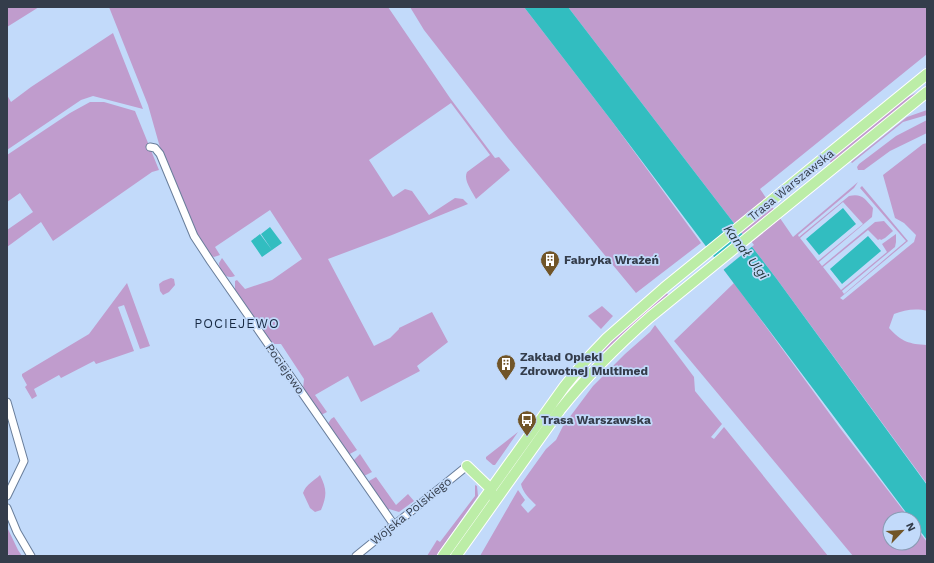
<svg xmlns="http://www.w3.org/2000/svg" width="934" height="563" font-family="'Work Sans',sans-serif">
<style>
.green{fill:#c09ccd;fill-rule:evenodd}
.water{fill:#32bdc0}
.pier{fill:#c2dafa}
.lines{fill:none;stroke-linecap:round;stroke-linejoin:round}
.street-casing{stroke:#697e9b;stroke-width:9}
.primary-casing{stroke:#fff;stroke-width:12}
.street{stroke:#fff;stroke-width:7}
.primary{stroke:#bceda7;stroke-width:10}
.labels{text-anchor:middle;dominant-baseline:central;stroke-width:3.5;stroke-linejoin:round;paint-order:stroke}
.street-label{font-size:12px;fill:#343d4b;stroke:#c2dafa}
.poi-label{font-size:12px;font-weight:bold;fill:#343d4b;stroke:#c2dafa;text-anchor:start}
.water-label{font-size:13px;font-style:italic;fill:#223839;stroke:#c2dafa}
.neighbourhood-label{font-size:13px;letter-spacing:1px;fill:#182a43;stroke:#c2dafa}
</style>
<rect width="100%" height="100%" fill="#c2dafa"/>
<path class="green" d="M7 7H39L7 27Z
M109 7H388L450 98 495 158 499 157 510 170 476 199C472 191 463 180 467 172L490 155 451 103 369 160 393 197 405 189 412 191 429 215 455 198 463 199 468 204 392 235 328 259 374 346 390 338 399 329V328L432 312 448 342 417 366 420 371 361 402 348 376 315 395 327 412 321 415 303 389 304 379 281 344H272L235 292V281L237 280 245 289 272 280 302 259 270 210 215 247 220 255 214 257 209 254 199 238 171 172 161 151 148 105Z
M410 7H524L611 120 701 243 636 293 508 138 424 30Z
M568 7H927V54L760 189 793 237 858 182 854 188 798 235 799 237 849 196C862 193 865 199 873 208L872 217 819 262 822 266 875 222 884 221 893 231 885 238 881 240 880 239 878 240 868 230 823 267 841 290 887 252 882 244 896 234V242L895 247 842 291 844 294 906 241 860 188 862 186 908 241 840 298 843 300 914 242 916 235 904 223 895 218 883 175 923 144 927 143V311C916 308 904 310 894 314L889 328C902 342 909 344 927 345V484L776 278ZM843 202 863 224 818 261 800 238Z
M113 33 143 109 93 96 81 100 7 150V95L11 102 31 87Z
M927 85V87L832 164 828 159 902 100 918 92Z
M90 102H104L135 111 159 170 152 172 53 241 41 222 7 247V230L33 212 20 193 7 202V155L70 113Z
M927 110V115L903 122 852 163 851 162 907 117Z
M927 120V133L890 151 864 170H858L857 167 859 164 896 136Z
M222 258 235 276C226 280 219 271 219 263Z
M171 278 174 279 175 285 169 292 163 295 160 291 159 284 163 281Z
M127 283 150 346 140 349 124 305 118 307 134 351 96 364 94 361 61 378 59 375 34 389 37 396 32 399 25 387 27 385 22 376V374L89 334Z
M734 283 840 428 910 519H890V543H914V525L927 542V556H853L674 341Z
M666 292 669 296 610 348 601 353 609 342Z
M602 306 613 316 601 329 588 316Z
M655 325 694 377 695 391 722 424 711 437 714 439 724 427 828 556H480L518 490 525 500 521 505 528 513 536 505C529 498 523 493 521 484L546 449 556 440 563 426 593 386 625 354 650 332Z
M334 417 357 450 348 455 327 425 331 419Z
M518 432 495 465H493L486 459V457Z
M360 454 372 472 364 476 353 461Z
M320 475C327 489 327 496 321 510L315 512 310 508 303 493C306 484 314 481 320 475Z
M376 477 396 505 408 494 414 501 399 512 389 509 388 511 369 484V481Z
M475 485 477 486 478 496 436 556H427L437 540 440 542 475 496Z
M7 527 18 550 22 556H10L7 553Z"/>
<path class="water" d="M524 7H568L776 278 927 485V540L914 523V519H911L611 120Z
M843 208 856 224 819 255 806 239Z
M270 227 282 243 272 250 261 234Z
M260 234 272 250 262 257 251 241Z
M868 236 881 251 842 284 830 269Z"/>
<path class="pier" d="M745 233 754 245 722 271 713 259Z"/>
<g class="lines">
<defs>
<path id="street" d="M150 147 155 148 160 154 194 236 211 262 394 525
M7 402 24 461 7 496
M7 508 17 532 31 556
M356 556 467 466"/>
<path id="primary" d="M467 466 491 489V495
M443 556 564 387 586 360 607 338 664 288 927 74
M456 556 560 410C587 376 617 346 650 317L927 92"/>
</defs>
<use href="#street" class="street-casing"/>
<use href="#primary" class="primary-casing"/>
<use href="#street" class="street"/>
<use href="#primary" class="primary"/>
</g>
<defs>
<symbol id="building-pin" viewBox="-11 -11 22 30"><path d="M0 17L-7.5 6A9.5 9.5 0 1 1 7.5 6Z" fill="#715528" stroke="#c2dafa"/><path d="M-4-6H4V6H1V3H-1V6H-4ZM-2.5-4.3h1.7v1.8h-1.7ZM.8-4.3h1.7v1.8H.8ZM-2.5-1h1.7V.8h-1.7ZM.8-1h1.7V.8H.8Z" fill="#fff"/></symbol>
<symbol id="bus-pin" viewBox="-11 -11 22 30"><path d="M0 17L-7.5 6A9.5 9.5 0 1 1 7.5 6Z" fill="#715528" stroke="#c2dafa"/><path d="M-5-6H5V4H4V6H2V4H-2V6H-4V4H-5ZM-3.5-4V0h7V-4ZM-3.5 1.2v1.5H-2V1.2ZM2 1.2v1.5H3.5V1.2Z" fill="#fff"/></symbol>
</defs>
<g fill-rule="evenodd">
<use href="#building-pin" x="539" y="249" width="22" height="30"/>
<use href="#building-pin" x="495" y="353" width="22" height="30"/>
<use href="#bus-pin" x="516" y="409" width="22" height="30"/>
</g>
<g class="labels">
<g class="street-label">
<text transform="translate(791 185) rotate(-39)">Trasa Warszawska</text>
<text transform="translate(285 369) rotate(55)">Pociejewo</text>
<text transform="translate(411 511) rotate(-39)">Wojska Polskiego</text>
</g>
<g class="poi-label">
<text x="564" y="260">Fabryka Wrażeń</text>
<text x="520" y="357">Zakład Opieki<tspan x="520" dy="14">Zdrowotnej Multimed</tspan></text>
<text x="541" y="420">Trasa Warszawska</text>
</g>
<g class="water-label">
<text transform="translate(746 252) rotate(53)">Kanał Ulgi</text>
</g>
<g class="neighbourhood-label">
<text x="237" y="323">POCIEJEWO</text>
</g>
</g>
<rect width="934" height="563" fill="none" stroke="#343d4b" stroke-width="16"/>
<g transform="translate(902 531) rotate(65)"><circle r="19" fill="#c2dafa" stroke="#899bb4"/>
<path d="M0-3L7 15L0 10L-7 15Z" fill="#715528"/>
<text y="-6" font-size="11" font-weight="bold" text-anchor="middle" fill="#343d4b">N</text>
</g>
</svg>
